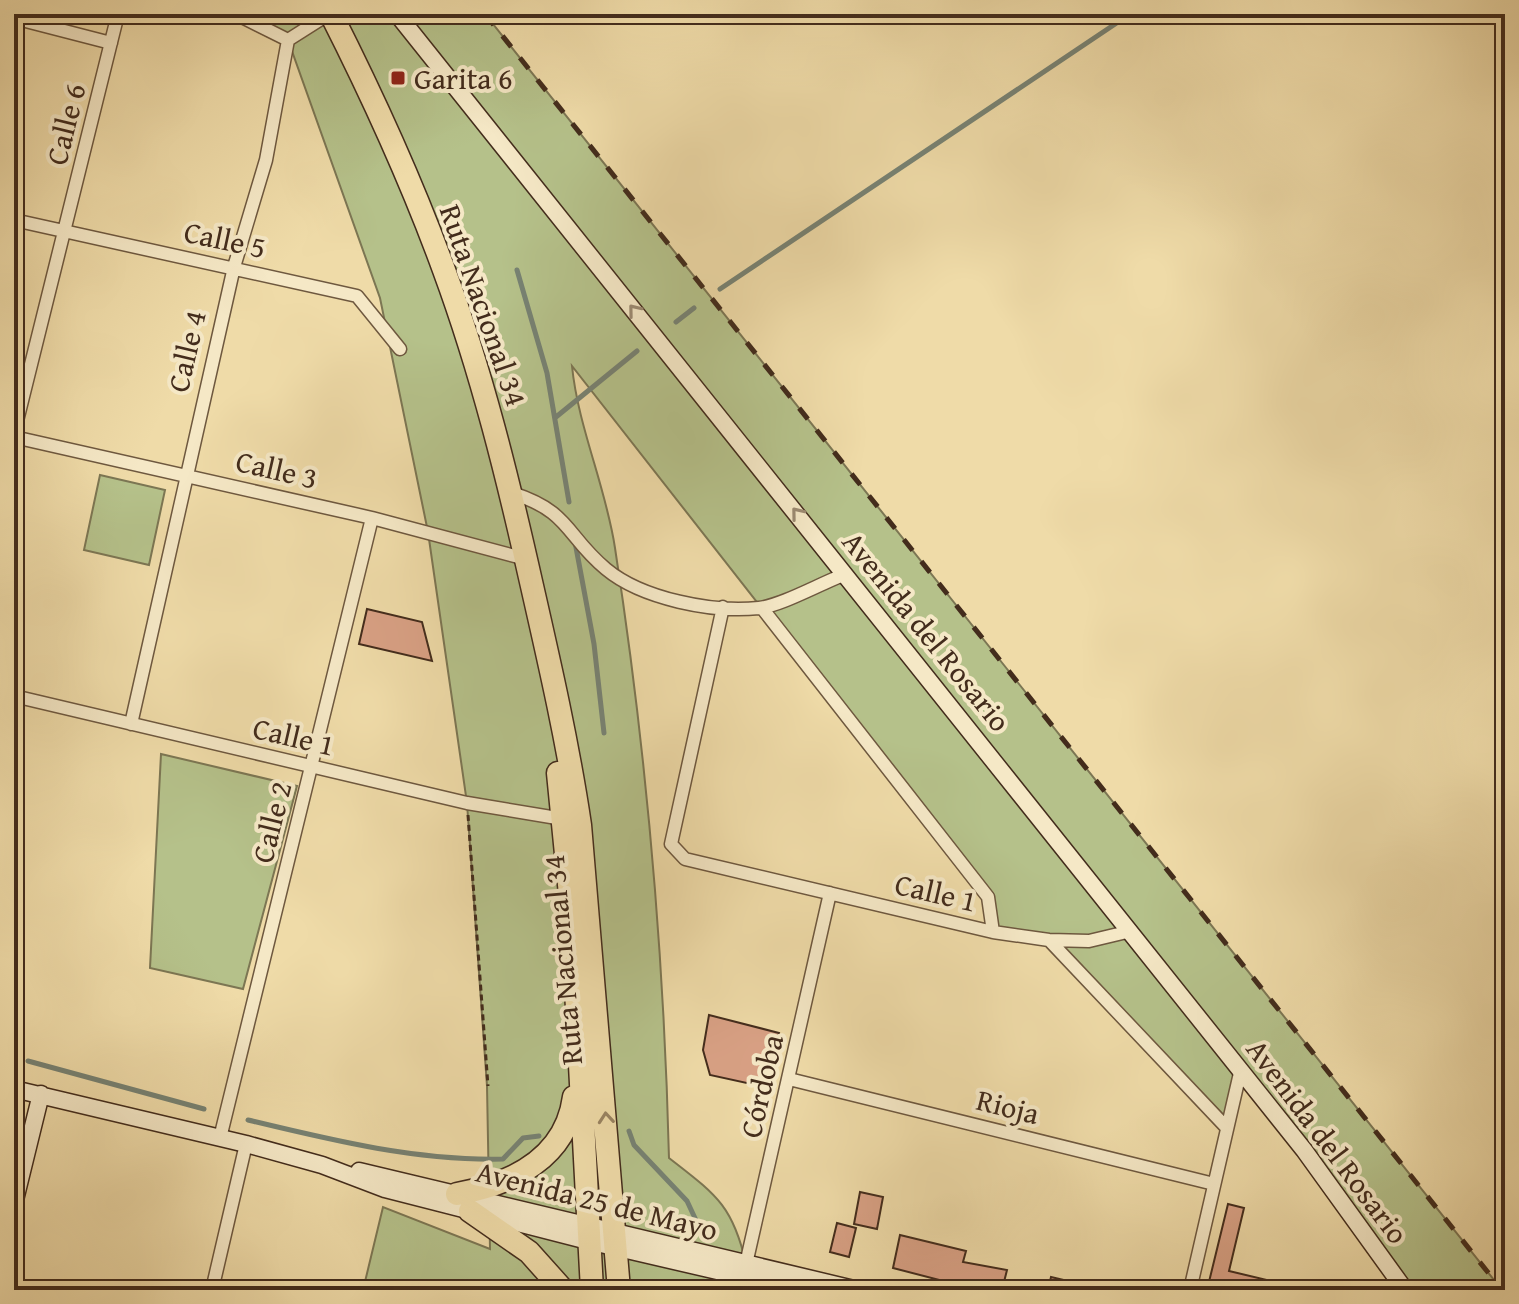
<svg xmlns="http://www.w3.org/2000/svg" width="1519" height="1304" font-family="'Gentium Book Plus',serif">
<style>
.green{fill:#b5c18a;stroke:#7c7653;stroke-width:2}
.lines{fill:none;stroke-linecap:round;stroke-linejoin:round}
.stream{stroke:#778273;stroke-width:5}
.building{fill:#d9a185;stroke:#432c1c;stroke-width:2}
.street-casing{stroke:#6e583f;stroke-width:15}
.secondary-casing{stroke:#432c1c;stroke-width:19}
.highway-casing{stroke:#432c1c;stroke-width:25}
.path{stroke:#432c1c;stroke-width:3;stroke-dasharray:6 4;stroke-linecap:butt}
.street{stroke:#f5e8c6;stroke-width:12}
.secondary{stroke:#f5e8c6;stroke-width:16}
.highway{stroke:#efdba8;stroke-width:22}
.rail{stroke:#432c1c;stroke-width:5;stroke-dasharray:14 14;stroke-linecap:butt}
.oneway{stroke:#9c8a71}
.oneway2{stroke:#998462}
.poi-dot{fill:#8f2418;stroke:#f5e8c6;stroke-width:3}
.labels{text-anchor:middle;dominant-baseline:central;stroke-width:8;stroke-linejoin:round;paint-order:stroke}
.poi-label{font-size:30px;fill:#432c1c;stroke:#f5e8c6;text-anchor:start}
.street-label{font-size:30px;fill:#432c1c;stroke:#f5e8c6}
</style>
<rect width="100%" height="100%" fill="#efdba8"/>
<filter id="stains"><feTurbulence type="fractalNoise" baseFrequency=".0025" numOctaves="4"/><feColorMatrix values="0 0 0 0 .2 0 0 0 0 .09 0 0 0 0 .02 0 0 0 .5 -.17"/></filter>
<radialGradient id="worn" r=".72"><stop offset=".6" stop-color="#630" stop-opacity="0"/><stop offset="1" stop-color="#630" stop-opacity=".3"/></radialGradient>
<path class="green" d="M236 14H485L1502 1290H1405L1241 1074 1226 1127 1049 941 993 932 988 897 572 366C578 427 606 487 615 548 646 749 664 955 669 1158 715 1194 733 1205 746 1264L858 1290H799L745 1277V1290H363L383 1207 490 1249 487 1086 467 803 428 532 380 298 288 40Z
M100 475 165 490 149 565 84 550Z
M161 754 297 786 243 989 150 968Z"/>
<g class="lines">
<path class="stream" d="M517 270 547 373 569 502
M720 289 1130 14
M676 322 694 308
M556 417 637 351
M575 542 594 644 604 733
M28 1061 204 1109
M248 1120C331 1140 416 1161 503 1159L523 1138 539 1136
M629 1131 634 1145 687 1201 701 1231
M692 1290V1283"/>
</g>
<path class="building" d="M367 609 422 622 432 661 359 644Z
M709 1015 779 1033 765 1087 710 1075 703 1050Z
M860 1192 883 1197 877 1229 854 1224Z
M1228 1204 1244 1208 1229 1271 1288 1285V1290H1207Z
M837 1223 856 1228 849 1257 830 1252Z
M900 1235 966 1251 963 1262 1007 1270 1002 1290H978L893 1268Z
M1051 1277 1085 1285V1290H1048Z"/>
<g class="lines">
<defs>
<path id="street" d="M236 14 288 40
M14 18 111 43
M14 220 357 296 400 349
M14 433 118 14
M14 437 372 518 526 559
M512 493C571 512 565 535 606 569 642 599 713 613 759 608 783 605 821 583 846 574
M723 607 671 844 685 859 993 932 1049 940 1089 941 1131 931
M762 608 988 897 993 932
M14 696 467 803 563 819
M131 724 234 267 266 160 288 40 329 14
M1049 940 1226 1127
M789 1079 1214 1184
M14 1130 31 1134
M220 1138 372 518
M212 1290 246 1144
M745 1290 746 1264 830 893
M1190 1290 1240 1073"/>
<path id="secondary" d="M397 14 1304 1150 1405 1290
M14 1089 246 1144 322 1165 385 1189 588 1241 799 1290
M359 1171 858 1290
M14 1204 41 1094"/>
<path id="highway" d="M331 14C373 97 412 182 444 270 482 373 508 479 532 586 550 665 568 744 580 825L619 1290
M558 773 572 915 592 1290
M457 1194C512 1184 566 1158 574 1097
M470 1211 529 1252 563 1290"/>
</defs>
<use href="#street" class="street-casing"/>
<use href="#secondary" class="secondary-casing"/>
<use href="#highway" class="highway-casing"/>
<path class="path" d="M468 815 488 1086"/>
<use href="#street" class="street"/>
<use href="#secondary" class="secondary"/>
<use href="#highway" class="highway"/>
<path class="rail" d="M485 14 1502 1290"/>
</g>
<defs><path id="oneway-chevron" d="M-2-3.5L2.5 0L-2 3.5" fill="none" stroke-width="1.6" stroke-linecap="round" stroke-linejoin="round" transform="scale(2)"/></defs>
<g class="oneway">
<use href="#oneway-chevron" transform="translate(634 310) rotate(-129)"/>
<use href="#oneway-chevron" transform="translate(797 513) rotate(-129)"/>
</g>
<use class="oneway2" href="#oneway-chevron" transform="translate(606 1118) rotate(-95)"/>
<rect class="poi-dot" x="390" y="70" width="16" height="16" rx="4"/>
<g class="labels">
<g class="poi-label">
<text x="414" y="78">Garita 6</text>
</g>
<g class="street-label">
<text transform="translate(65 124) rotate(-76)">Calle 6</text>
<text transform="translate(225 239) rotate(12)">Calle 5</text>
<text transform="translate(484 305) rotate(71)">Ruta Nacional 34</text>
<text transform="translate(186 351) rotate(-77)">Calle 4</text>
<text transform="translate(277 469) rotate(13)">Calle 3</text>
<text transform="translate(927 631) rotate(51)">Avenida del Rosario</text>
<text transform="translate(294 736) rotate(13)">Calle 1</text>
<text transform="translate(271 822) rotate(-76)">Calle 2</text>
<text transform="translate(936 892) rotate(13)">Calle 1</text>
<text transform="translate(562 960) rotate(-95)">Ruta Nacional 34</text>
<text transform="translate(761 1086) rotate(-77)">Córdoba</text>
<text transform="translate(1008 1106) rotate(14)">Rioja</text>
<text transform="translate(1328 1141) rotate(53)">Avenida del Rosario</text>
<text transform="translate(597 1200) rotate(14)">Avenida 25 de Mayo</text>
</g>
</g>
<rect width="1519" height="1304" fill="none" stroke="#efdba8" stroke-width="48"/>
<rect x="16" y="16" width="1487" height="1272" fill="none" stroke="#432c1c" stroke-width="4"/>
<rect x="24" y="24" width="1471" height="1256" fill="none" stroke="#432c1c" stroke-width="2"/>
<rect width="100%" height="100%" filter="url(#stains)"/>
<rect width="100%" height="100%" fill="url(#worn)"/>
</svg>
